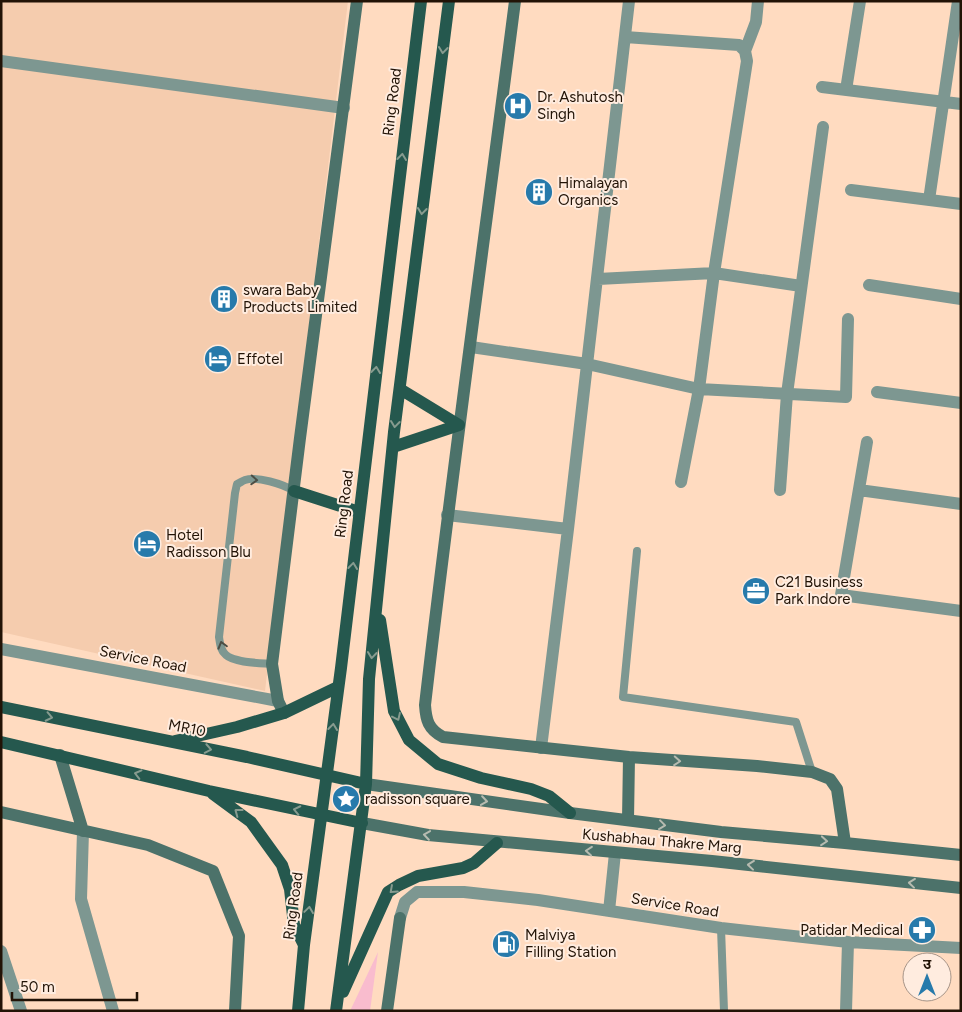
<svg xmlns="http://www.w3.org/2000/svg" width="962" height="1012" font-family="Figtree,'Noto Sans Devanagari',sans-serif">
<style>
.built{fill:#f5ccae}
.green{fill:#f9bcce}
.lines{fill:none;stroke-linecap:round;stroke-linejoin:round}
.lane{stroke:#7d9791;stroke-width:8}
.street{stroke:#7d9791;stroke-width:12}
.secondary{stroke:#4c726a;stroke-width:12}
.primary{stroke:#25584e;stroke-width:12}
.oneway{stroke:#879b8f}
.oneway2{stroke:#4b4e45}
.oneway3{stroke:#b7bbb0}
.labels{text-anchor:middle;dominant-baseline:central;stroke-width:4;stroke-linejoin:round;paint-order:stroke}
.poi-label{font-size:15px;fill:#221306;stroke:#ffecdf;text-anchor:start}
.street-label{font-size:15px;fill:#221306;stroke:#ffecdf}
</style>
<rect width="100%" height="100%" fill="#ffdbc0"/>
<path class="built" d="M3 1H348L265 691 1 632V8Z"/>
<path class="green" d="M378 952 370 1011H349H350Z"/>
<g class="lines">
<path class="lane" d="M637 551 623 697 796 722 812 772
M272 664C260 663 235 663 226 655 220 650 220 643 219 637L235 493 237 484C240 483 242 481 245 480 257 476 283 484 294 491
M721 928 724 1011"/>
<path class="street" d="M625 37 739 45 745 51 747 61 714 273 699 389 681 482
M745 51 756 22 758 1
M1 61 344 108
M822 87 961 104
M846 90 860 1
M851 190 961 204
M929 200 958 1
M598 279 714 273 801 286
M869 285 961 299
M471 347 587 364 699 389 846 397 848 319
M877 392 961 403
M867 442 841 595 961 611
M780 490 787 394 823 127
M859 490 961 504
M447 515 568 529 629 1
M1 649 278 701
M541 748 568 529
M83 831 81 899 113 1011
M609 911 615 853
M400 918 405 902 417 892H464L538 900 721 928 848 942 961 948
M1 951 21 1011
M846 1011 848 942"/>
<path class="secondary" d="M515 1C485 236 452 470 425 705 426 720 428 729 443 737L629 757 757 766 812 772 830 779 837 789 845 843
M284 713 278 701 272 664 300 438 357 1
M60 755 83 831
M366 784 570 813 721 832 845 843 961 855
M1 812 148 845 213 871 239 936 235 1011
M628 820 629 757
M362 823 428 835 712 861 961 888
M387 1011 400 918"/>
<path class="primary" d="M400 389 459 425
M393 447 459 425
M294 491 359 512
M380 620 394 711 409 740 438 764 481 778 531 789 549 796 570 813
M1 707 247 757 366 784
M175 741 237 727 284 713 338 687
M1 742 209 791 362 823
M213 794 251 822 282 865 290 889 294 925 304 945
M343 992 388 892 399 885 418 876 463 868 474 863 497 843
M298 1011 304 945 341 668 421 1
M336 1011 366 784 369 679 394 432 449 1"/>
</g>
<defs><path id="oneway-chevron" d="M-2-3.5L2.5 0L-2 3.5" fill="none" stroke-width="1.6" stroke-linecap="round" stroke-linejoin="round" transform="scale(1.25)"/></defs>
<g class="oneway">
<use href="#oneway-chevron" transform="translate(443 50) rotate(97)"/>
<use href="#oneway-chevron" transform="translate(402 157) rotate(-83)"/>
<use href="#oneway-chevron" transform="translate(422 211) rotate(97)"/>
<use href="#oneway-chevron" transform="translate(376 370) rotate(-83)"/>
<use href="#oneway-chevron" transform="translate(395 424) rotate(97)"/>
<use href="#oneway-chevron" transform="translate(353 566) rotate(-83)"/>
<use href="#oneway-chevron" transform="translate(372 655) rotate(96)"/>
<use href="#oneway-chevron" transform="translate(49 717) rotate(12)"/>
<use href="#oneway-chevron" transform="translate(397 717) rotate(65)"/>
<use href="#oneway-chevron" transform="translate(333 727) rotate(-83)"/>
<use href="#oneway-chevron" transform="translate(208 749) rotate(11)"/>
<use href="#oneway-chevron" transform="translate(138 774) rotate(-166)"/>
<use href="#oneway-chevron" transform="translate(297 810) rotate(-168)"/>
<use href="#oneway-chevron" transform="translate(238 812) rotate(-143)"/>
<use href="#oneway-chevron" transform="translate(393 890) rotate(138)"/>
<use href="#oneway-chevron" transform="translate(309 910) rotate(-82)"/>
</g>
<g class="oneway2">
<use href="#oneway-chevron" transform="translate(254 480) rotate(3)"/>
<use href="#oneway-chevron" transform="translate(222 645) rotate(-106)"/>
</g>
<g class="oneway3">
<use href="#oneway-chevron" transform="translate(677 761) rotate(4)"/>
<use href="#oneway-chevron" transform="translate(484 801) rotate(8)"/>
<use href="#oneway-chevron" transform="translate(662 825) rotate(7)"/>
<use href="#oneway-chevron" transform="translate(427 835) rotate(-172)"/>
<use href="#oneway-chevron" transform="translate(824 841) rotate(5)"/>
<use href="#oneway-chevron" transform="translate(589 851) rotate(-175)"/>
<use href="#oneway-chevron" transform="translate(751 865) rotate(-174)"/>
<use href="#oneway-chevron" transform="translate(912 883) rotate(-174)"/>
</g>
<defs>
<symbol id="hospital-disc" viewBox="-11 -11 22 22"><circle r="9.5" fill="#277aab" stroke="#ffecdf"/><path d="M-5-5h3v3.5h4V-5h3V5h-3V1.5h-4V5h-3Z" fill="#fff"/></symbol>
<symbol id="building-disc" viewBox="-11 -11 22 22"><circle r="9.5" fill="#277aab" stroke="#ffecdf"/><path d="M-4-6H4V6H1V3H-1V6H-4ZM-2.5-4.3h1.7v1.8h-1.7ZM.8-4.3h1.7v1.8H.8ZM-2.5-1h1.7V.8h-1.7ZM.8-1h1.7V.8H.8Z" fill="#fff"/></symbol>
<symbol id="hotel-disc" viewBox="-11 -11 22 22"><circle r="9.5" fill="#277aab" stroke="#ffecdf"/><path d="M-6-4.5h1.5V1H6V5H4.5V3h-9V5H-6ZM-4 0a1.8 1.8 0 1 1 3.6 0ZM.5 0V-2.5h3Q6-2.5 6 0Z" fill="#fff"/></symbol>
<symbol id="office-disc" viewBox="-11 -11 22 22"><circle r="9.5" fill="#277aab" stroke="#ffecdf"/><path d="M-6-3h4V-5.5h4V-3h4V5H-6ZM-1-4.5V-3h2v-1.5ZM-6 0V1H6V0Z" fill="#fff"/></symbol>
<symbol id="sight-disc" viewBox="-11 -11 22 22"><circle r="9.5" fill="#277aab" stroke="#ffecdf"/><path d="M0-6L1.8-2.2L6-1.7L2.9 1.2L3.7 5.4L0 3.3L-3.7 5.4L-2.9 1.2L-6-1.7L-1.8-2.2Z" fill="#fff"/></symbol>
<symbol id="pharmacy-disc" viewBox="-11 -11 22 22"><circle r="9.5" fill="#277aab" stroke="#ffecdf"/><path d="M-2-6h4v4h4v4h-4v4h-4v-4h-4v-4h4Z" fill="#fff"/></symbol>
<symbol id="fuel-disc" viewBox="-11 -11 22 22"><circle r="9.5" fill="#277aab" stroke="#ffecdf"/><path d="M-5.5-6h7V0h2V4h1.3V-2.5L3-4.5l.8-.8L6-3V5H2.5V1h-1V6h-7ZM-4.2-4.7v3.2H.2V-4.7Z" fill="#fff"/></symbol>
</defs>
<g fill-rule="evenodd">
<use href="#hospital-disc" x="502" y="90" width="32" height="32"/>
<use href="#building-disc" x="523" y="176" width="32" height="32"/>
<use href="#building-disc" x="208" y="283" width="32" height="32"/>
<use href="#hotel-disc" x="202" y="343" width="32" height="32"/>
<use href="#hotel-disc" x="131" y="528" width="32" height="32"/>
<use href="#office-disc" x="740" y="575" width="32" height="32"/>
<use href="#sight-disc" x="330" y="783" width="32" height="32"/>
<use href="#pharmacy-disc" x="906" y="914" width="32" height="32"/>
<use href="#fuel-disc" x="490" y="928" width="32" height="32"/>
</g>
<g class="labels">
<g class="poi-label">
<text x="537" y="97">Dr. Ashutosh<tspan x="537" dy="17">Singh</tspan></text>
<text x="558" y="183">Himalayan<tspan x="558" dy="17">Organics</tspan></text>
<text x="243" y="290">swara Baby<tspan x="243" dy="17">Products Limited</tspan></text>
<text x="237" y="359">Effotel</text>
<text x="166" y="535">Hotel<tspan x="166" dy="17">Radisson Blu</tspan></text>
<text x="775" y="582">C21 Business<tspan x="775" dy="17">Park Indore</tspan></text>
<text x="365" y="799">radisson square</text>
<text x="903" y="930" text-anchor="end">Patidar Medical</text>
<text x="525" y="935">Malviya<tspan x="525" dy="17">Filling Station</tspan></text>
</g>
<g class="street-label">
<text transform="translate(392 102) rotate(-83)">Ring Road</text>
<text transform="translate(344 504) rotate(-83)">Ring Road</text>
<text transform="translate(143 659) rotate(11)">Service Road</text>
<text transform="translate(187 728) rotate(11)">MR10</text>
<text transform="translate(662 841) rotate(5)">Kushabhau Thakre Marg</text>
<text transform="translate(675 905) rotate(9)">Service Road</text>
<text transform="translate(293 906) rotate(-82)">Ring Road</text>
</g>
</g>
<rect width="962" height="1012" fill="none" stroke="#221306" stroke-width="5"/>
<g transform="translate(927 977)"><circle r="24" fill="#ffecdf" stroke="#a79588"/>
<path d="M0-4L9 19L0 12L-9 19Z" fill="#277aab"/>
<text y="-8" font-size="14" font-weight="bold" text-anchor="middle" fill="#221306">उ</text>
</g>
<path d="M12 992v8h125v-8" fill="none" stroke="#221306" stroke-width="2.5"/>
<text x="20" y="992" font-size="15" fill="#221306" stroke="#ffecdf" stroke-width="4" paint-order="stroke">50 m</text>
</svg>
